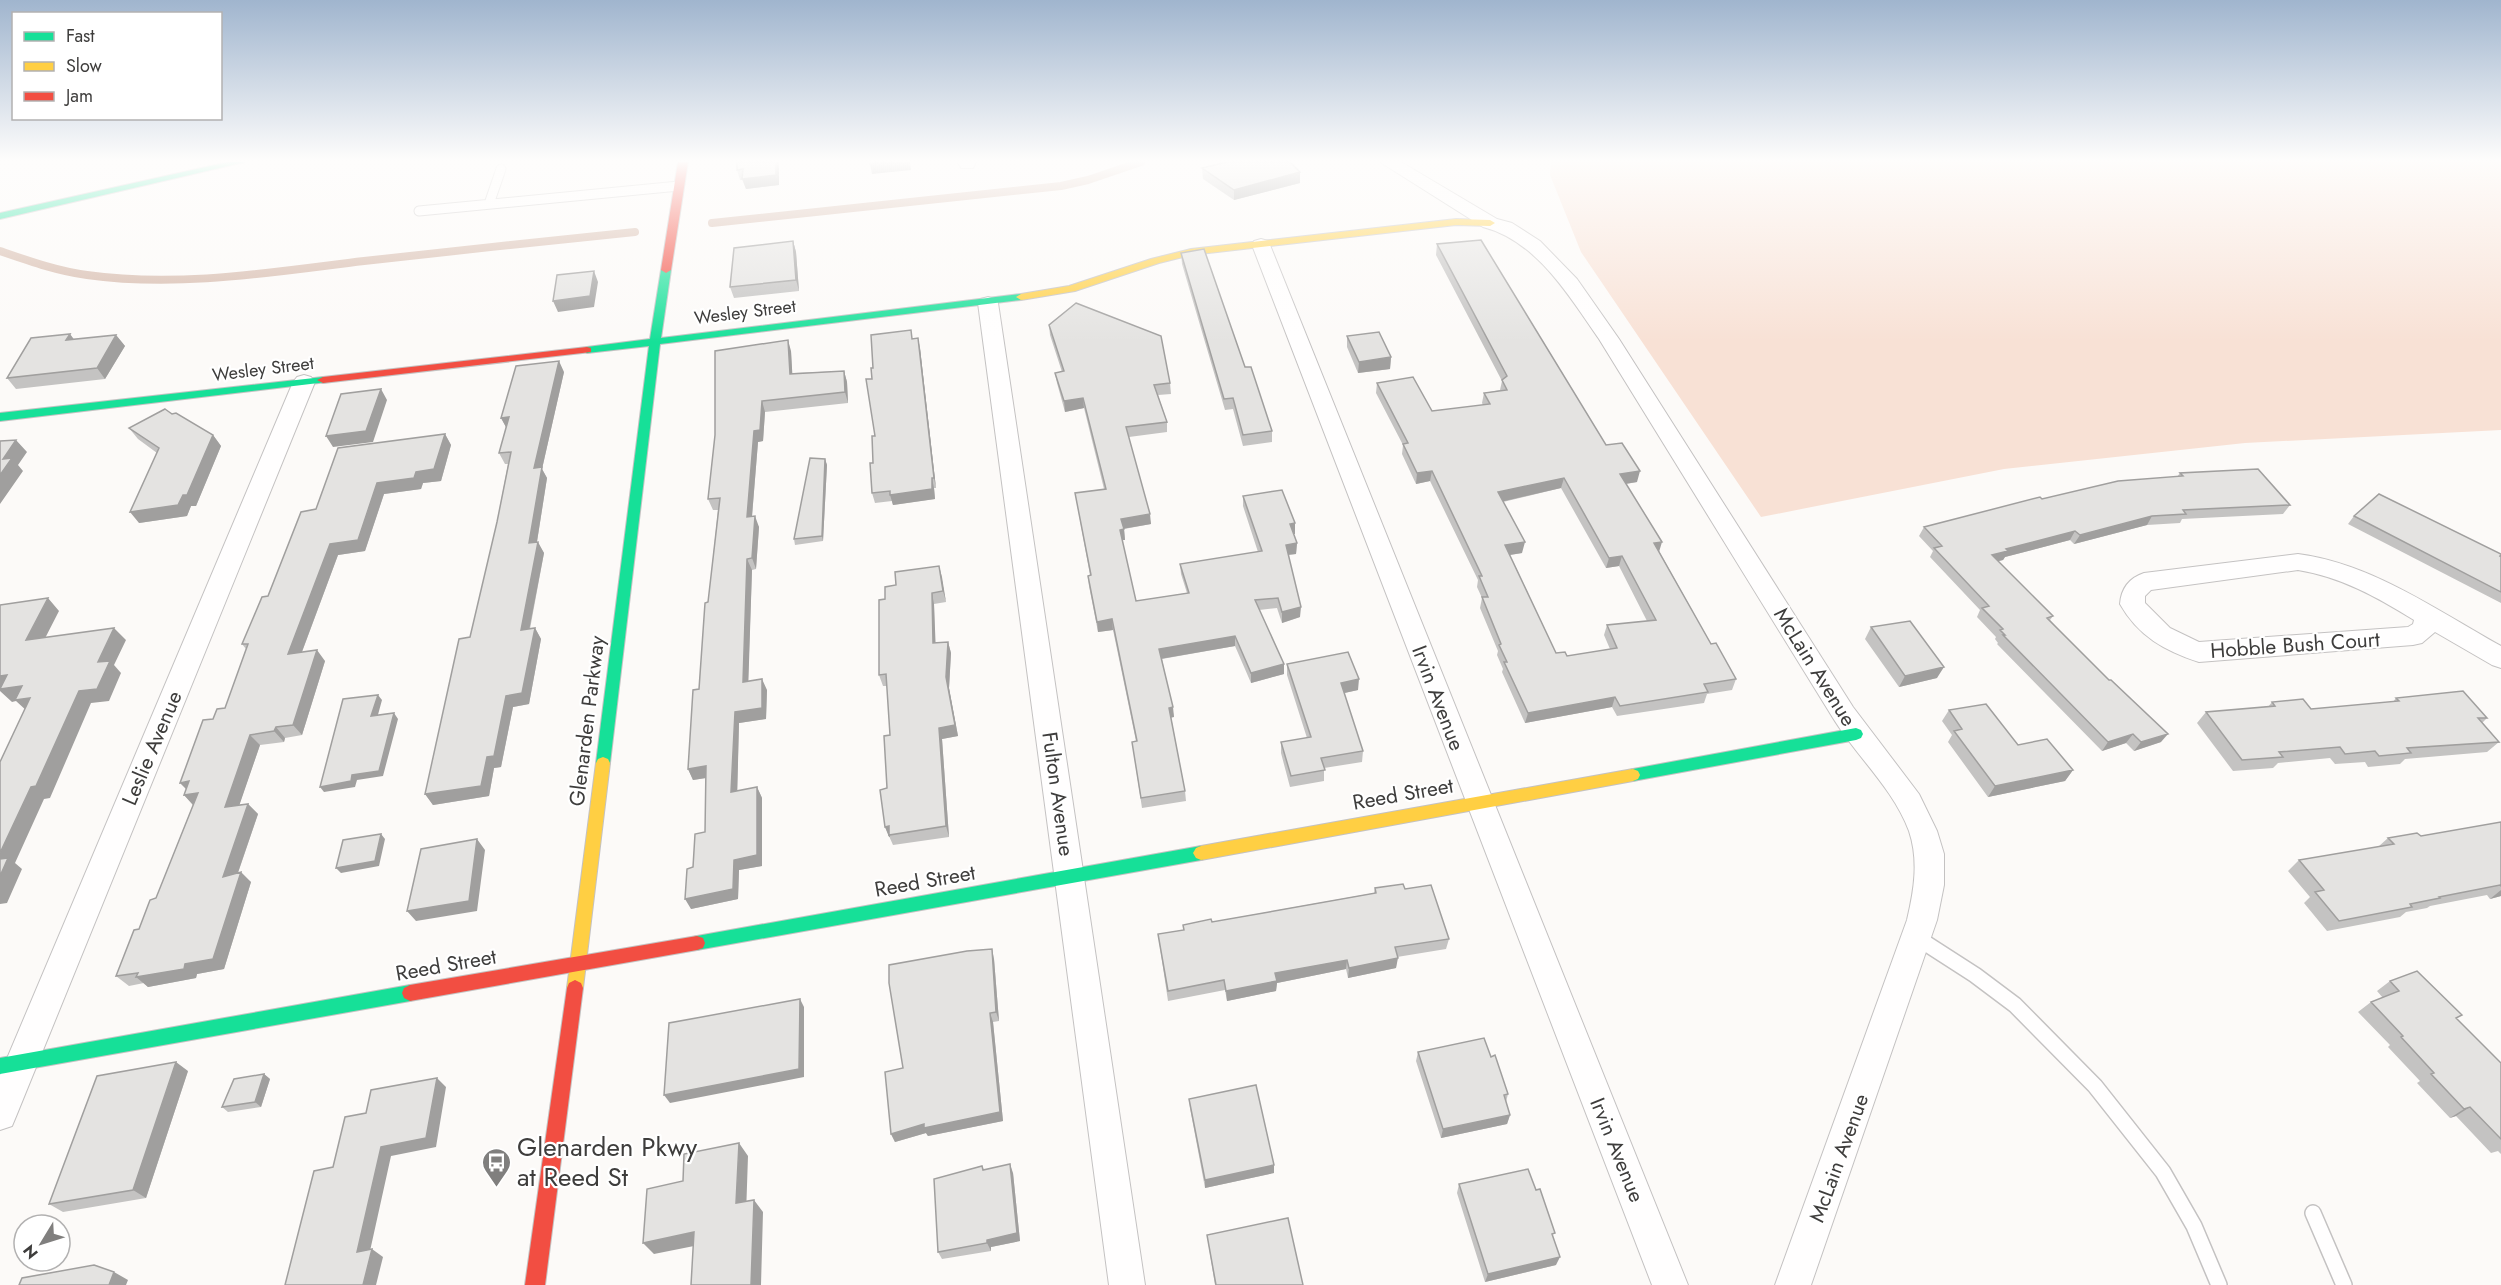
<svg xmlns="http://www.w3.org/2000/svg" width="2501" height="1285" font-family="Jost,sans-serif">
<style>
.green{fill:#f8e1d5}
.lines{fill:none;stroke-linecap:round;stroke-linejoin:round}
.stream{stroke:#d4b7a8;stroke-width:8}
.lane-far1-casing{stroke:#c4c2c2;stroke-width:11}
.lane-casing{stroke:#c4c2c2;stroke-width:18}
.street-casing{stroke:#c4c2c2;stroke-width:2}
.fast-casing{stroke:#c4c2c2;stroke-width:2}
.slow-casing{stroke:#c4c2c2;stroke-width:2}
.jam-casing{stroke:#c4c2c2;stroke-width:2}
.lane-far1{stroke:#fffefe;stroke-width:9}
.lane{stroke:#fffefe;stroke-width:15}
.street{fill:#fffefe;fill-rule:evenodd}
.fast{fill:#16e098;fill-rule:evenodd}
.slow{fill:#ffcf43;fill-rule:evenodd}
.jam{fill:#f24e42;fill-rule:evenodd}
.wall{fill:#c4c3c2;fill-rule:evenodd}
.shaded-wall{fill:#a09f9e}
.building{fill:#e4e3e1;stroke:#a09f9e;stroke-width:1.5;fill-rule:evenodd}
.labels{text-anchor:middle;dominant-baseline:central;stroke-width:4.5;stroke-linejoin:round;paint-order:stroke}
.far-street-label{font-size:18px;fill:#3e3d3c;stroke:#fff}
.street-label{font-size:21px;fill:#3e3d3c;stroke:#fff}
.near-poi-label{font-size:26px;fill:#3e3d3c;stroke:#fff;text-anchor:start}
</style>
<rect width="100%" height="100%" fill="#fcfaf8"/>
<path class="green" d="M1551 162H2501V430L2245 443 2004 469 1761 517 1581 252 1550 175Z"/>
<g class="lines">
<path class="stream" d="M712 223 1061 186 1088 180 1141 162
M0 251C29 261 57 271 87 275 179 288 273 272 364 261 454 251 545 241 635 232"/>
<defs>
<path id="lane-far1" d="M489 204 501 169
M419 211 679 186"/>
<path id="lane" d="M1916 937 1975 975 2015 1005 2095 1086 2163 1172 2194 1226 2219 1285
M2313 1213 2344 1285"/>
<path id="street" d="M958 162H976L973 168H961Z
M1380 162H1401L1497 219 1512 223 1540 241 1577 279 1619 339 1853 707 1919 794 1937 831 1944 854V885L1937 920 1811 1285H1775L1907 920C1914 890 1919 861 1909 831 1893 788 1856 756 1833 718 1755 592 1677 465 1599 339 1569 296 1537 241 1483 227Z
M1261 239 1268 241 1270 245 1688 1285H1652L1252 245 1254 241Z
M988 297 995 299 998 303 1145 1285H1109L978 303 981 299Z
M304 375 311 377 315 382 17 1114 12 1126 0 1130V1075L293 382 297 377Z
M2298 554C2373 564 2436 610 2501 646V668L2492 665 2435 632 2422 643 2413 645 2199 662C2165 651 2138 636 2120 604 2121 589 2129 578 2144 573ZM2298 570C2341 577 2377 597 2414 620L2413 624 2408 627 2199 642 2170 628 2145 603V596L2151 590Z"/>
<path id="fast" d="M228 162H245L0 219V213Z
M666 267 671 270 661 338 1021 294 1026 297 1021 300 660 344 610 763 608 767 603 769 598 767 596 763 649 346 587 353 582 350 587 347 650 339 661 270Z
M323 377 327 378V382L0 421V413Z
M1856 728 1861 730 1863 734 1861 738 1856 740 1633 781 1628 779 1626 775 1628 771 1633 769Z
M1201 846 1206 848 1209 853 1206 858 1201 860 697 950 691 948 689 943 691 938 697 936Z
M410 985 416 988 418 993 416 998 410 1001 0 1074V1058Z"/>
<path id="slow" d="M1456 219 1490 220 1495 223 1490 226 1456 225 1191 255 1159 263 1075 291 1021 300 1016 297 1021 294 1069 286 1151 259 1191 249Z
M603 757 608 759 610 763 583 988 581 993 575 996 569 993 567 988 596 763 598 759Z
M1633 769 1638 771 1640 775 1638 779 1633 781 1201 860 1196 858 1193 853 1196 848 1201 846Z"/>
<path id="jam" d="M678 162H688L671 270 666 273 661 270Z
M587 347 591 348V352L323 383 317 380 323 377Z
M697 936 703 938 705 943 703 948 697 950 410 1001 404 998 402 993 404 988 410 985Z
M575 980 581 983 583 988 545 1285H525L567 988 569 983Z"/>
</defs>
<use href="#lane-far1" class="lane-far1-casing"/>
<use href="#lane" class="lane-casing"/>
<use href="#street" class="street-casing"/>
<use href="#fast" class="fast-casing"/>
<use href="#slow" class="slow-casing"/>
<use href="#jam" class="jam-casing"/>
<use href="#lane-far1" class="lane-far1"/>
<use href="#lane" class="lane"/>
<use href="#street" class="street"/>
<use href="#fast" class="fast"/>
<use href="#slow" class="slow"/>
<use href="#jam" class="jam"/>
</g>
<path class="wall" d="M737 162H779V185L746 189 743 180H740L737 170Z
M1202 168 1300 183 1234 200 1203 179Z
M793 241 796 252 799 291 734 298 730 287Z
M1437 244 1637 482 1626 484 1659 551 1711 644 1736 679 1732 690 1707 694 1704 703 1617 716 1612 707 1525 723 1502 672 1503 669 1497 655 1498 651 1480 608 1482 598 1477 587 1478 580 1430 481 1416 484 1402 454 1403 445 1376 393 1377 383 1432 411 1483 405 1482 403 1484 393 1500 390 1502 381 1436 255ZM1561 488 1606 568 1619 566 1647 621 1607 625 1604 635 1610 649 1567 656 1556 653 1510 555 1522 553 1503 502Z
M1181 253 1245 367 1272 431V442L1243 446 1233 409 1225 410 1182 264Z
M1049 325 1170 383 1171 394 1158 395 1167 422V432L1129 437 1151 524 1124 529 1125 540H1122L1136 601 1187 593 1181 574 1180 564 1258 552 1243 506V496L1295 523V534H1293L1297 543 1296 554 1288 555 1300 617 1282 623 1277 608 1259 610 1284 664V674L1251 683 1235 646 1162 659 1174 717H1171L1185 791 1186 801 1142 808 1132 742 1136 741 1113 630 1098 632 1089 586 1088 576 1090 575 1075 493 1104 489 1084 408 1065 412 1057 383 1055 373 1062 372 1050 335Z
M70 334 74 340 116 335 125 346 105 379 16 389 7 378Z
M1347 336 1391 357 1390 369 1358 373 1347 347Z
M913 338 920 348 936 488H934L935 499 893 505 892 501 875 503 872 493 875 436 873 368Z
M791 351 792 373 844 371 847 382 848 403 765 412 763 441 758 442 752 517 759 527 756 569 752 570 748 681 767 690 766 719 739 723 737 791 757 787 762 798V866L739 870 738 899 691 909 693 867 705 832 706 778 693 780 688 769 699 689 718 510H713L708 499 715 435Z
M564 372 542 469 547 478 537 542 544 553 530 629 535 628 541 639 529 704 513 707 501 767 494 768 489 796 433 805 425 794 470 637 497 522 508 464H505L499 453 506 427 501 418Z
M172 414 213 435 221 446 196 506H191L187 516 139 523 157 453 138 439 129 428Z
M445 434 451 445 441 481 423 483 421 489 384 494 365 551 338 555 302 652 325 661 302 735 285 738 284 742 260 745 239 805 248 804 258 814 238 873 251 882 224 969 197 974 196 978 148 987 144 983 129 986 116 976 139 929 156 898 193 805 184 795 213 719 225 708 246 649 242 644 268 596 316 509Z
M825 459 827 465 823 541 795 545 794 539Z
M2180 473 2290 505 2283 514 2182 519 2180 523 2147 525 2074 544 2070 540 2005 557 2003 560 1998 561 2053 616 2050 620 2161 742 2134 751 2126 743 2102 751 1997 644 1998 643 1995 639 1996 637 1977 617 1980 610 1930 557 1933 551 1919 536 1924 527 2042 499 2177 477Z
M2354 516 2501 556V603L2348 524Z
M939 566 946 602 934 604 935 643 948 642 951 653 949 688 958 736 942 739 949 837 893 845 885 827 890 735 887 686H883L879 675 885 599Z
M1871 627 1937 678 1899 687 1865 639Z
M1287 664 1358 690 1344 693 1363 751 1362 762 1324 768V781L1290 787 1281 753V742L1307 738 1287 675Z
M2396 698 2487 718 2482 723 2499 742 2487 752 2405 759 2400 764 2368 767 2365 762 2335 764 2330 758 2278 763 2273 768 2233 771 2197 723 2206 712 2268 707 2272 702 2311 709 2393 702Z
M1949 710 2018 745 2073 770 2065 781 1988 797 1948 742 1952 735 1942 721Z
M2501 822V896L2490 899 2487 895 2430 906 2427 908 2406 912 2400 917 2327 931 2304 903 2310 897 2288 871 2299 860 2378 847 2388 838 2421 836Z
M1375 888 1405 889 1449 939 1446 949 1397 957 1396 968 1348 978 1346 969 1277 983 1276 991 1227 1001 1225 990 1168 1001 1158 934 1183 930V925L1212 922 1374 893Z
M994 959 999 1021 993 1022 1003 1121 928 1136 926 1133 895 1142 891 1134Z
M2390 981 2457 1019 2501 1063V1154L2498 1151 2491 1153 2456 1116 2450 1118 2417 1083 2420 1081 2388 1047 2390 1045 2358 1012 2371 1002 2383 998 2377 991Z
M1418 1052 1491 1057 1508 1094 1506 1102 1510 1115 1507 1124 1441 1138 1416 1061Z
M188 1071 146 1198 63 1212 49 1204Z
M264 1074 270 1079 261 1107 228 1112 222 1107Z
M1189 1099 1274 1173 1205 1188 1190 1108Z
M982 1166 984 1170 1013 1173 1020 1241 991 1247V1251L942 1259 938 1252Z
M1459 1184 1536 1190 1553 1237 1556 1265 1485 1282 1457 1193Z
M1207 1235 1303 1285H1215Z"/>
<path class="shaded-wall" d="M776 162H779V185L746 189 742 179Z
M895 162H910L911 170 872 174 870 164Z
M1300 172V183L1234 200V190Z
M793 241 796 252 799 291 796 280Z
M594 271 598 282 594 307 558 312 553 301Z
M70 334 78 345 66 340Z
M116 335 125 346 105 379 97 368Z
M918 338 920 348 936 488 934 478Z
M788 340 791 351 793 385 790 374Z
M1391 357 1390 369 1358 373 1359 362Z
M559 361 564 372 542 469 547 478 535 554 529 543 534 468Z
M844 371 847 382 848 403 845 392Z
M381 389 387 400 373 442 333 447 326 436Z
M1083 398 1084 408 1065 412 1064 401Z
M762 401 765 412 763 441 758 442 751 528 747 517 754 431Z
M509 417 507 429 501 418Z
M445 434 451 445 441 481 423 483 421 489 384 494 365 551 338 555 297 665 288 654 330 544 377 483 416 472Z
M213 435 221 446 196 506H191L187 516 139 523 130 512 183 495Z
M16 440 27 452 18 465 23 471 0 504V475L3 459Z
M825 459 827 465 823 541 822 536Z
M1432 471 1430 481 1416 484 1417 473Z
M1640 471 1637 482 1618 485 1620 474Z
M932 478 934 488 935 499 893 505 890 495Z
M1564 478 1561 488 1496 503 1498 492Z
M1150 514 1151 524 1122 529 1121 519Z
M755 516 759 527 756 569 752 558Z
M2152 516 2147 525 2074 544 2080 535Z
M1295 523V534H1289L1290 524Z
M1124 529 1125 540H1121L1120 530Z
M2075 531 2070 540 2005 557 2003 560 1987 564 1992 555 2006 549Z
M538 542 544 553 527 641 521 630Z
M1525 542 1522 553 1503 556 1505 545Z
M1662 542 1659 552 1654 543Z
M1297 543 1296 554 1286 555V545Z
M1622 556 1619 566 1606 568 1609 558Z
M747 559 752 570 748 693 743 682Z
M939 566 942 577 946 602 943 591Z
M932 593 934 604 936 654 933 643Z
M48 598 59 611 38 652 26 640Z
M1301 607 1300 617 1282 623V612Z
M1112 619 1113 630 1098 632 1097 622Z
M114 628 126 640 114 665 121 673 109 701 91 703 50 798 44 799 15 863 22 869 7 903 0 904V853L31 787 79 691 98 662Z
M535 628 541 639 529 704 513 707 501 767 494 768 489 796 433 805 425 794 487 757 506 696Z
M1235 636V646L1160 659 1159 649Z
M948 642 951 653 949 688 958 736 942 739 949 837 946 826 939 728 946 677Z
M317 650 325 661 302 735 293 725Z
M1284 664V674L1251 683V673Z
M1944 667 1937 678 1899 687 1905 676Z
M7 675 22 686 31 699 28 712 16 701 12 702 0 691V676Z
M762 679 767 690 766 719 739 723 737 803 731 792 735 712Z
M1359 679 1358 690 1340 694 1341 683Z
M378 695 382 700 376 722 371 716Z
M1615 697 1612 707 1525 723 1528 713Z
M1173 707 1174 717 1170 718 1169 708Z
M394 713 398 719 383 776 357 780 355 787 324 792 320 787 352 775Z
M276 727 285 738 284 742 274 731Z
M2133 734 2126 743 2102 751 2108 742Z
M2168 734 2161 742 2134 751 2141 742Z
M250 735 260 745 235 818 225 807Z
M706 766 712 777 693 780 688 769Z
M2073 770 2065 781 1988 797 1995 786Z
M189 781 190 793 180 783Z
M757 787 762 798V866L739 870 738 899 691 909 685 899 734 860Z
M198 793 194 806 184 795Z
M248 804 258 814 233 887 223 877Z
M889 826 890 837H889L885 827Z
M381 834 385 839 379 866 341 873 336 868Z
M477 839 485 850 477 911 416 921 407 911Z
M241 872 251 882 224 969 197 974 196 978 148 987 136 977 185 964Z
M2501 890V896L2490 899Z
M992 949 994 959 999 1021 996 1012Z
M1398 958 1396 968 1348 978 1349 968Z
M1347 960 1346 969 1277 983 1276 991 1227 1001 1226 991 1275 973Z
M800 999 804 1007V1077L670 1103 664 1095Z
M990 1013 993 1022 1003 1121 928 1136 926 1133 895 1142 891 1134Z
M176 1062 188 1071 146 1198 133 1190Z
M264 1074 270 1079 261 1107 255 1102Z
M437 1078 446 1087 436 1147 391 1156 368 1260 357 1252 381 1147Z
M2470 1107 2456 1116 2450 1118 2464 1109Z
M1510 1115 1507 1124 1441 1138 1443 1129Z
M739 1143 748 1156 746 1215 736 1203Z
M1010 1164 1013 1173 1020 1241 991 1247V1251L987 1243V1240Z
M1274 1165V1173L1205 1188V1180Z
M754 1200 763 1212 761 1285H751Z
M694 1232 704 1244 654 1254 643 1243Z
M372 1249 383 1257 376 1285H363Z
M1560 1257 1556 1265 1485 1282 1488 1274Z
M114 1272 128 1280 126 1285H109Z"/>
<path class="building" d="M737 162H776V175L742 179 743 169 737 170Z
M870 162H895L870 164Z
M1227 162H1290L1300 172 1234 190 1202 168Z
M1481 240 1606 445 1622 443 1640 471 1620 474 1662 542 1654 543 1711 644 1716 643 1736 679 1704 684 1708 692 1620 706 1615 697 1528 713 1504 662H1507L1499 645 1501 644 1482 597H1488L1479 576H1482L1432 471 1417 473 1403 444 1408 443 1377 383 1413 377 1432 411 1490 404 1484 393 1507 390 1502 380 1507 376 1437 244ZM1564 478 1609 558 1622 556 1656 620 1607 625 1617 648 1567 656 1565 652 1556 653 1505 545 1525 542 1498 492Z
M793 241 796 280 730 287 734 248Z
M1204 249 1245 367H1251L1272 431 1243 435 1233 398 1224 399 1181 253Z
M594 271 590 296 553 301 557 275Z
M1076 303 1161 336 1170 383 1154 385 1167 422 1126 427 1150 514 1121 519 1124 529 1120 530 1136 601 1189 593 1180 564 1262 551 1243 496 1282 490 1295 523 1290 524 1297 543 1286 545 1301 607 1282 612 1278 598 1255 600 1284 664 1251 673 1235 636 1159 649 1173 707 1169 708 1185 791 1141 798 1132 742 1137 741 1112 619 1097 622 1088 576 1091 575 1075 493 1106 489 1083 398 1064 401 1055 373 1064 371 1049 325Z
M911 330 912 339 918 338 934 478H932V489L890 495V491L872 493 870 463H873L872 436H875L866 379H872L871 368H873L871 335Z
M1379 332 1391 357 1359 362 1347 336Z
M70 334 66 340 116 335 97 368 7 378 31 338Z
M788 340 790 374 844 371 845 392 762 401 760 430 754 431 747 517 755 516 752 558 747 559 743 682 762 679V708L735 712 731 792 757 787V855L734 860 733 889 685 899 687 869 693 867 695 834 705 832 706 766 688 769 693 690 699 689 705 603 708 602 720 498 708 499 715 435V351Z
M559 361 534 468 542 467 529 543 538 542 521 630 535 628 522 693 506 696 494 756 487 757 481 786 425 794 459 639 470 637 497 522 511 452 499 453 509 417 501 418 516 366Z
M381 389 366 431 326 436 341 394Z
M165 409 172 414 176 413 213 435 187 495H183L178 505 130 512 159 448 129 428Z
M445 434 434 469 416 472 414 478 377 483 358 540 330 544 288 654 317 650 293 725 276 727 274 731 250 735 225 807 248 804 223 877 241 872 213 959 185 964 184 969 136 977 138 973 116 976 134 930 139 929 150 900 156 898 198 793 184 795 189 781 180 783 203 720 213 719 217 709 225 708 248 644H242L262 597 268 596 301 512 316 509 338 448Z
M16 440 3 459 12 458 0 475V441Z
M810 458 825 459 822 536 794 539Z
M2258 469 2290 505 2183 510 2186 514 2152 516 2080 535 2075 531 2006 549 2008 551 1992 555 2053 616 2047 618 2109 680H2111L2168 734 2141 742 2133 734 2108 742 2003 635H2005L2000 630 2003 629 1982 608 1989 606 1934 548 1942 546 1924 527 2040 497 2042 499 2118 481 2183 476 2180 473Z
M2379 494 2501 554 2500 556H2501V592L2354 516Z
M939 566 943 591 932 593 933 643 948 642 946 677 955 725 939 728 946 826 889 835V826L885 827 880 790 887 788 884 736 890 735 886 674 879 675V600L885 599V587L896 585 895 572Z
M48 598 26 640 114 628 98 662 110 661 97 689 79 691 36 786 31 787 0 853V762L30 698 15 700 22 686 0 689 7 675 0 676V605Z
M1910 621 1944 667 1905 676 1871 627Z
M1348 652 1359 679 1341 683 1363 751 1321 758 1325 770 1291 776 1281 742 1311 737 1287 664Z
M2463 691 2487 718H2478L2499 742 2407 748 2411 753 2379 756 2375 751 2345 754 2340 747 2279 752 2283 757 2242 760 2206 712 2275 706 2272 702 2303 699 2311 709 2399 701 2396 698Z
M378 695 371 716 394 713 379 771 352 775 351 781 320 787 343 699Z
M1986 704 2018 745 2047 739 2073 770 1995 786 1954 731 1962 729 1949 710Z
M2501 822V886L2500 885 2439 897 2440 898 2410 904 2412 907 2339 921 2315 892 2324 890 2299 860 2394 844 2388 838 2417 833 2421 836Z
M381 834 375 861 336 868 343 840Z
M477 839 469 901 407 911 421 849Z
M8 858 0 876V859Z
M1403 884 1405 889 1431 885 1449 939 1395 947 1398 958 1349 968 1347 960 1275 973 1277 981 1226 991 1224 980 1168 991 1158 934 1184 930 1183 925 1211 919 1212 922 1376 893 1375 888Z
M992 949 996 1012 990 1013 1000 1112 924 1128V1124L891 1134 885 1072 903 1068 889 983V965L967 951Z
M2417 971 2462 1015 2456 1018 2501 1063V1139L2470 1107 2464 1109 2431 1074 2434 1073 2401 1037 2403 1036 2371 1002 2399 991 2390 981Z
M800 999 799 1069 664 1095 669 1023Z
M1484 1038 1491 1057 1495 1055 1508 1094 1504 1095 1510 1115 1443 1129 1418 1052Z
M176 1062 133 1190 49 1204 97 1076Z
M264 1074 255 1102 222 1107 234 1079Z
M437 1078 426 1138 381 1147 357 1252 372 1249 363 1285H285L314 1171 333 1167 345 1117 366 1113 371 1090Z
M1256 1085 1274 1165 1205 1180 1189 1099Z
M739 1143 736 1203 754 1200 751 1285H691L694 1232 643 1243 647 1189 683 1181 684 1154Z
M1010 1164 1017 1233 987 1240V1243L938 1252 934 1179 982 1166 983 1170Z
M1528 1169 1536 1190 1540 1189 1555 1233 1552 1234 1560 1257 1488 1274 1459 1184Z
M1288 1218 1303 1285H1216L1207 1235Z
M94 1265 114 1272 109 1285H19L22 1278Z"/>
<linearGradient id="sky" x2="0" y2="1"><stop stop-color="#a0b5ce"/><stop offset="0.47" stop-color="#fefdfc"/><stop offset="1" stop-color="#fefdfc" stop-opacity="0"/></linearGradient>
<rect width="2501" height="342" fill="url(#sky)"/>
<defs>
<symbol id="bus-pin" viewBox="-11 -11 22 30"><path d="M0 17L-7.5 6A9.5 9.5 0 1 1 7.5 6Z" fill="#807f7e" stroke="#fff"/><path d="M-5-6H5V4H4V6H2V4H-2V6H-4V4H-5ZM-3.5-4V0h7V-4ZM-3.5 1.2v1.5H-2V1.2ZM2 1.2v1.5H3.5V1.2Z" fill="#fff"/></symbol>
</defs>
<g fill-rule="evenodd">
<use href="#bus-pin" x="480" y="1146" width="33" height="45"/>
</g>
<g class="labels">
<g class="far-street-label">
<text transform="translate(745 312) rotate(-7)">Wesley Street</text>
<text transform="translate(263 369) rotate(-7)">Wesley Street</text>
</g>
<g class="street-label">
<text transform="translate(2295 645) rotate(-4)">Hobble Bush Court</text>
<text transform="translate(1815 667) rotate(58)">McLain Avenue</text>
<text transform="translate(1438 698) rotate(69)">Irvin Avenue</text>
<text transform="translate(587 721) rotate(-83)">Glenarden Parkway</text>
<text transform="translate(152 748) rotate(-67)">Leslie Avenue</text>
<text transform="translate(1058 794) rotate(82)">Fulton Avenue</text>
<text transform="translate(1403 794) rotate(-10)">Reed Street</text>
<text transform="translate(925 881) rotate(-10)">Reed Street</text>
<text transform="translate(446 965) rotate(-10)">Reed Street</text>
<text transform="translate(1617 1150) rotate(68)">Irvin Avenue</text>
<text transform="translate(1839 1158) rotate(-70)">McLain Avenue</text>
</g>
<g class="near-poi-label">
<text x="517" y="1147">Glenarden Pkwy<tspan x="517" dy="30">at Reed St</tspan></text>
</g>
</g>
<rect x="12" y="12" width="210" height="108" fill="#ffffff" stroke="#b2b1b1" stroke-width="1.5"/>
<rect x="24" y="32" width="30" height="9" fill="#16e098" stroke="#b2b1b1" stroke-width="1.5"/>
<text x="66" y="42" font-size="18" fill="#3e3d3c">Fast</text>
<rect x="24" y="62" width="30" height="9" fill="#ffcf43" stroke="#b2b1b1" stroke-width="1.5"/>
<text x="66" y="72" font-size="18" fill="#3e3d3c">Slow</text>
<rect x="24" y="92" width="30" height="9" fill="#f24e42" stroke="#b2b1b1" stroke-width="1.5"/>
<text x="66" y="102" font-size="18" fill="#3e3d3c">Jam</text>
<g transform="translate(42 1243) rotate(232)"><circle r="28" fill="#ffffff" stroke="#b2b1b1" stroke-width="1.5"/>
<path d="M0-4.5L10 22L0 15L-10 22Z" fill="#807f7e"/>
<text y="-9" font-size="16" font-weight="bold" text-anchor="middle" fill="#3e3d3c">N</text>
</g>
</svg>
